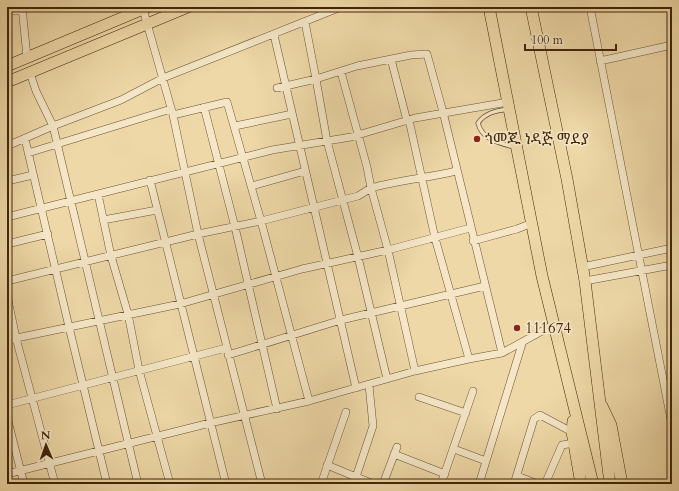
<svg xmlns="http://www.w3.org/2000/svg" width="679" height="491" font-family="Cardo,'Noto Serif Ethiopic',serif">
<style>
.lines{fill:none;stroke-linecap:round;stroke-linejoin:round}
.service-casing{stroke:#6c5232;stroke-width:5}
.minor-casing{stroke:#6c5232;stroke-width:8}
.primary-casing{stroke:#40250b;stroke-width:12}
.trunk-casing{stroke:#40250b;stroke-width:12}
.service{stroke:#f4e6c6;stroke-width:3.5}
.minor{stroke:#f4e6c6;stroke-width:7}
.primary{stroke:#eed8a7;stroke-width:11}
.trunk{stroke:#eed8a7;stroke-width:11}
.poi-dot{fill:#8f2418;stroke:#f4e6c6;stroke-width:1.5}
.labels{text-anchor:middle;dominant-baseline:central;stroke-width:3.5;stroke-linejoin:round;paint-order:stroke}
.poi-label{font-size:15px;fill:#40250b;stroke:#f4e6c6;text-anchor:start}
</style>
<rect width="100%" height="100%" fill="#eed8a7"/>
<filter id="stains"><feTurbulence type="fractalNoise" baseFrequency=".005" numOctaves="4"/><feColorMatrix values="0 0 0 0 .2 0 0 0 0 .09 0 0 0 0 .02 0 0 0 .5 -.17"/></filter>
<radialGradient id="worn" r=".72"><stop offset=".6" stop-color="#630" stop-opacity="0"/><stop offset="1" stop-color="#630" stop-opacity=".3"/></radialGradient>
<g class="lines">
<defs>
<path id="service" d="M508 109C495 111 485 113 478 123 482 140 500 143 514 147"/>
<path id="minor" d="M22 7 27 57
M590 7 672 425
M143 9 173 115 198 234 262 484
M7 11H22
M274 35 356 388
M391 59 407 121
M600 61 672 45
M30 73 36 91 53 126 138 484
M277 88 316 79 305 22
M204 107 235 227 277 409
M409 120 435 238 469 359
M235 126 292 114
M25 139 69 327 107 484
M7 146 53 126 121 100 163 78 341 7
M28 153 171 109
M150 180 226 484
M7 181 33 175
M252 186 305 171
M98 194 111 256 128 314 139 370 170 484
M7 217 272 150 351 137 415 118 508 102
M103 220 157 210
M473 241 517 229 532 223
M7 244 48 234
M582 267 672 248
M7 281 198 234 261 221 227 102 173 115
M585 281 672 265
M7 295 16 338 55 484
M7 340 180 304 302 269 388 250 470 228
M228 355 341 320 485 286
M415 371 388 250 371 188C399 180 428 178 456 171
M387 379 358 257 327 141 316 79 357 66 411 55 427 54 443 112 502 353
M369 385 373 426 356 477 374 484
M419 397 466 413
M309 401 261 221 358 196 371 188 367 167 341 72
M7 405 226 348
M7 417 24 484
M454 449 486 461
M394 454 445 474
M327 465 356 477 354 484
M7 474 210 423 309 401 415 371 469 359 502 353 553 325
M517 476 538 484
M321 484 346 412
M383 484 397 447
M441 484 473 391
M479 484 522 344
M514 484 534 419 540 415 572 432
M545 484 562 445 574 443"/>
<path id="primary" d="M7 66 148 7
M7 82 188 7"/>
<path id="trunk" d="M489 7 542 276 593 484
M531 7 567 179 585 281 610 484
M602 406 611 425 622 484
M573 421 572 432 581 484"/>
</defs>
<use href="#service" class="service-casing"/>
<use href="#minor" class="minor-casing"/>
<use href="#primary" class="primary-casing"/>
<use href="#trunk" class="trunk-casing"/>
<use href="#service" class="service"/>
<use href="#minor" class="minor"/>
<use href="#primary" class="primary"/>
<use href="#trunk" class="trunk"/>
</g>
<g class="poi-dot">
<circle cx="477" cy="139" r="4"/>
<circle cx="517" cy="328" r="4"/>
</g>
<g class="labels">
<g class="poi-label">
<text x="485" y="139">ጎመጁ ነዳጅ ማደያ</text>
<text x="525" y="328">111674</text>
</g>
</g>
<rect width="679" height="491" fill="none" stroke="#eed8a7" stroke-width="24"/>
<rect x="8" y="8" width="663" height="475" fill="none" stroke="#40250b" stroke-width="2"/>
<rect x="12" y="12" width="655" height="467" fill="none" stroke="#40250b"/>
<g transform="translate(46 445) rotate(358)" stroke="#f4e6c6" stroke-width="3" paint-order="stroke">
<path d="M0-3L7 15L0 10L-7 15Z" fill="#40250b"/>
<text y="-6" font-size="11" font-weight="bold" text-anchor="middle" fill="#40250b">N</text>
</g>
<path d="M525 44v6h91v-6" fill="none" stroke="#40250b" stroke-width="2"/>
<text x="531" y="44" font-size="12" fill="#40250b" stroke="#f4e6c6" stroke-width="3" paint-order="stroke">100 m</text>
<rect width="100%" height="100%" filter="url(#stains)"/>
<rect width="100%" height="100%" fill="url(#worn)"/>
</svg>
